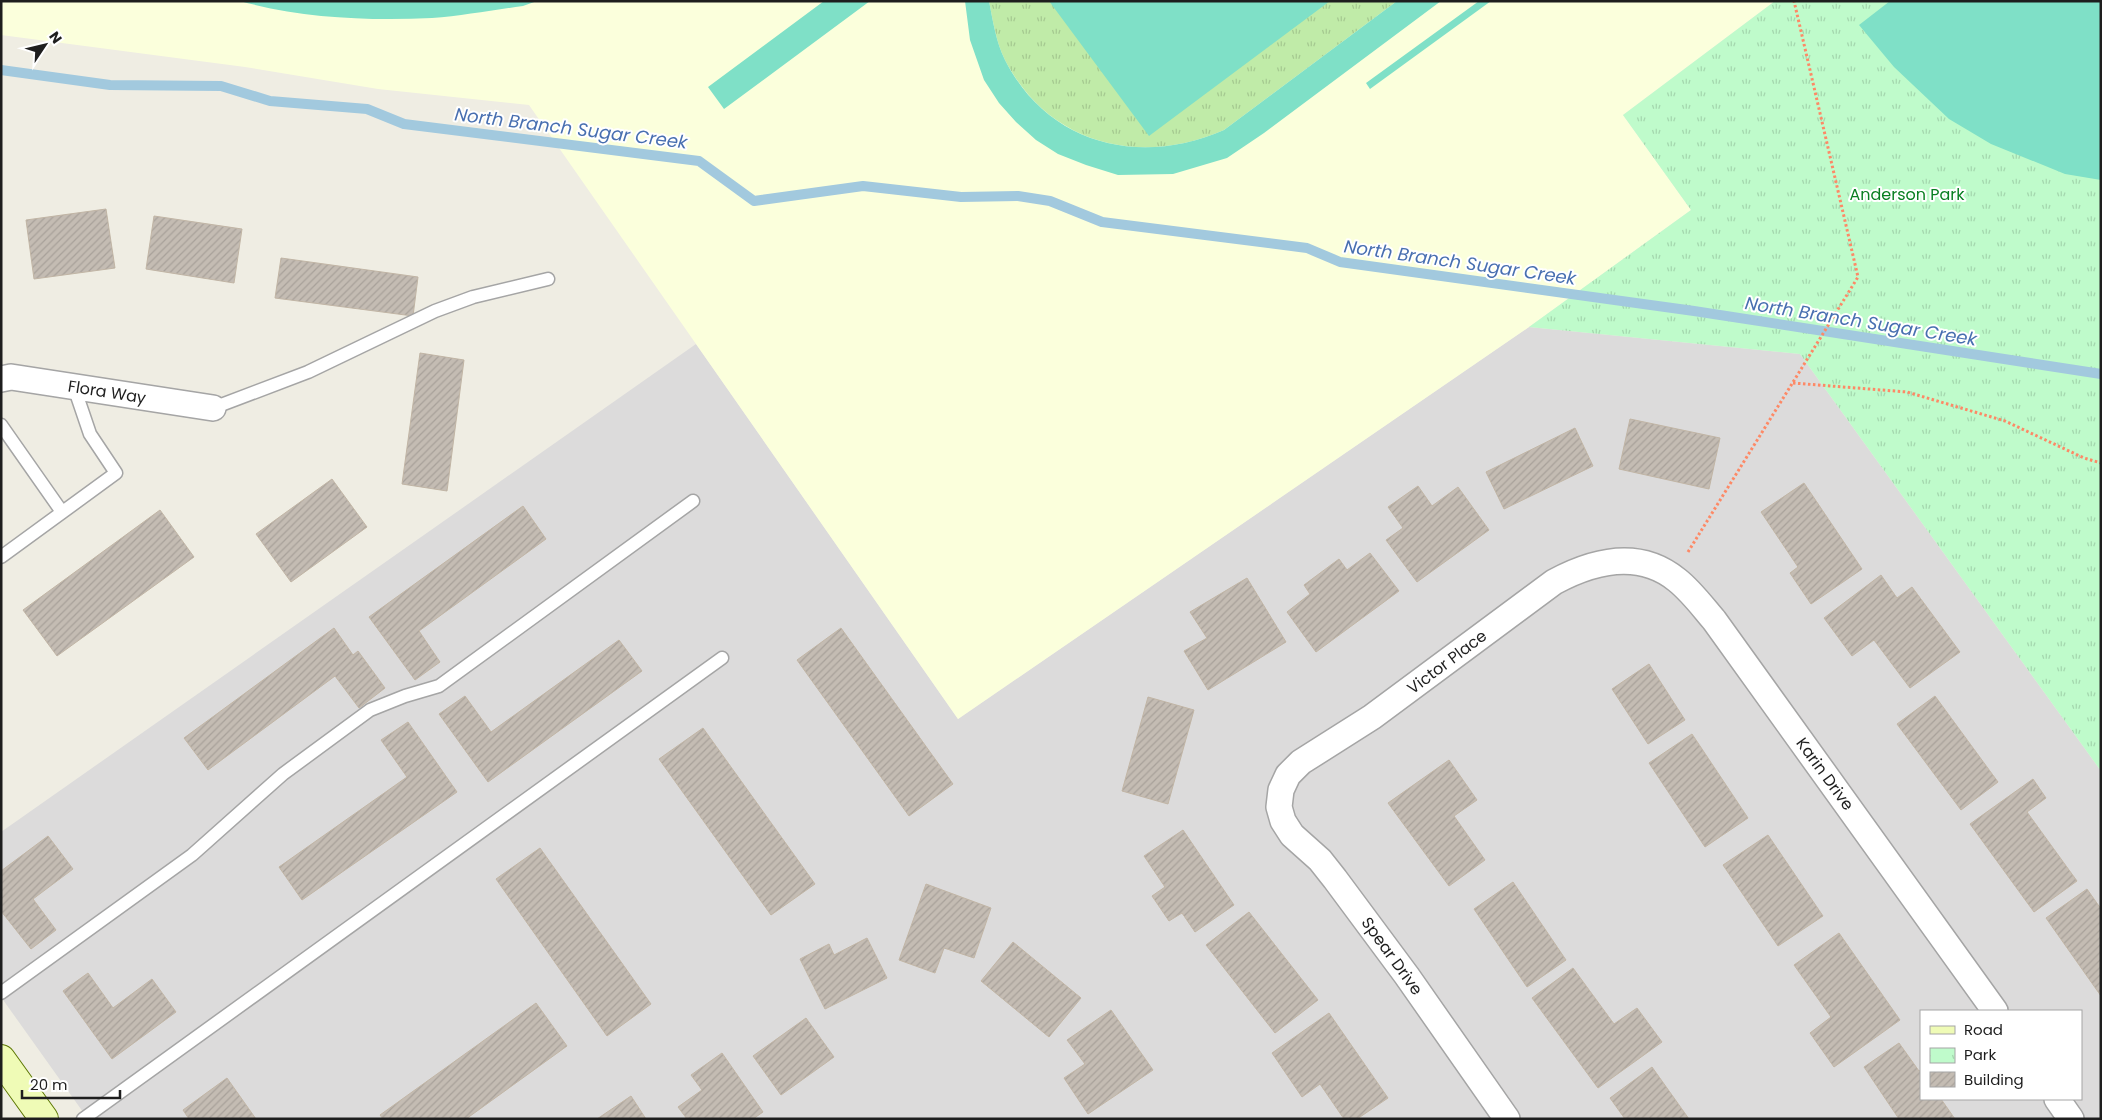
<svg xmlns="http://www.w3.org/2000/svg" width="2102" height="1120" font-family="Poppins,sans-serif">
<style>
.residential{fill:#dcdbdb;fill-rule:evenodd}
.education{fill:#fbffdc}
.grass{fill:url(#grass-tufts)}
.park{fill:url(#park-tufts)}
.pitch{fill:#7fe0c7}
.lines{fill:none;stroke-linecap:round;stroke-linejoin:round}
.stream{stroke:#a2c9de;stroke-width:10}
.building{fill:url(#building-hatch);stroke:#c1b5a5}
.lane-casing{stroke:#a5a5a5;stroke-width:15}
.street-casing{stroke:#a5a5a5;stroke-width:28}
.secondary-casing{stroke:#5c7702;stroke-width:30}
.path{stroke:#fd8966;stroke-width:3;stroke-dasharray:2.5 2.5;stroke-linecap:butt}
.lane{stroke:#fff;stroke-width:12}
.street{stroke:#fff;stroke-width:25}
.secondary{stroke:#effbb6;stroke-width:28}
.labels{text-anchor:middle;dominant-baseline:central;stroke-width:4;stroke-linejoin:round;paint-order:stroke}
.park-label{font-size:16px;fill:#097f21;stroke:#fff}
.street-label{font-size:16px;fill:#1e1e1e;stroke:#fff}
.water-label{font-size:18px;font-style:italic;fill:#486fb0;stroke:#fff}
</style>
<defs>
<pattern id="grass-tufts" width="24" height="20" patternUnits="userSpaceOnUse" patternTransform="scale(1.25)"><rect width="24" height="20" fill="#c0eba8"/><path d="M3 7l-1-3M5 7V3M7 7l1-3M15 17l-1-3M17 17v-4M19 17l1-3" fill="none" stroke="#a5c990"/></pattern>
<pattern id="park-tufts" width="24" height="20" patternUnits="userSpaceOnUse" patternTransform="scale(1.25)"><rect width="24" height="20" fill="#bffbcb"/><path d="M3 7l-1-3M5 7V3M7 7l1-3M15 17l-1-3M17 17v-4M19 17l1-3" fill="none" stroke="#a4d7ae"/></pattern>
<pattern id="building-hatch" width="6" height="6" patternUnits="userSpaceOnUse" patternTransform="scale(1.25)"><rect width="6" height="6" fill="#c4bcb3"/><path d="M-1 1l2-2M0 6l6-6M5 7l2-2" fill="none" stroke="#a8a19a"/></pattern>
</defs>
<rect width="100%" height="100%" fill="#efede3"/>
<path class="residential" d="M1529 327 1800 354 2101 771V1119H88L1 997V832L696 344 958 719ZM1921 1011H2081V1099H1921Z"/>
<path class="education" d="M1 1H1775L1623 115 1691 210 1529 327 958 719 529 105 378 89 245 67 1 35Z"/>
<path class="grass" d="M989 1H1397L1224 130C1140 167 1049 145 1005 60 996 42 993 21 989 1Z"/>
<path class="park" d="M1775 1H2101V771L1800 354 1529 327 1691 210 1623 115Z"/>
<path class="pitch" d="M240 1H537L523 6C493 10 462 16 432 18 368 21 301 18 240 1Z
M824 1H870L724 109 708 87Z
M965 1H989C993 21 996 42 1005 60 1048 145 1140 167 1224 130L1397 1H1441L1264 133 1227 158 1173 174 1118 175 1086 165 1058 154 1036 140 1016 122 999 103 984 80 970 40Z
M1049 1H1330L1149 136Z
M1479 1H1491L1370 89 1366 83Z
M1890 1H2101V180L2065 174 1991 144 1949 119 1894 67 1859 25Z"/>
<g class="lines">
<path class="stream" d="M1 70 110 85 221 86 270 101 367 109 404 124 699 161 754 201 863 186 961 197 1018 196 1050 201 1102 222 1307 248 1340 262 1694 311 2101 374"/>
</g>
<path class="building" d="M106 209 115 268 34 279 26 220Z
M154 216 242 229 234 283 146 269Z
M281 258 418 277 413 316 275 298Z
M420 353 464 360 447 491 402 484Z
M1630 419 1720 438 1709 489 1619 469Z
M1575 428 1593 466 1504 509 1486 472Z
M332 479 367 527 291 582 256 534Z
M1804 483 1862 569 1811 604 1790 573 1798 567 1761 512Z
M1418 486 1432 506 1458 487 1489 530 1417 582 1386 540 1403 528 1388 507Z
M523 506 546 539 419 631 440 662 415 680 369 617Z
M160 510 194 557 57 656 23 610Z
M1370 553 1399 591 1316 652 1287 612 1310 594 1304 585 1339 559 1347 570Z
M1881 575 1897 598 1912 587 1960 652 1910 688 1874 640 1852 656 1824 618Z
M1247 578 1286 642 1208 690 1184 651 1207 638 1190 612Z
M334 628 353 655 358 651 385 688 359 708 335 676 208 770 184 738Z
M841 628 953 784 909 816 797 660Z
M619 640 642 671 488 782 439 714 465 696 491 732Z
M1649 664 1685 720 1648 744 1612 689Z
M1935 696 1998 782 1961 810 1897 724Z
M1148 697 1194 710 1168 804 1122 791Z
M408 722 457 792 302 900 279 867 407 777 381 740Z
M703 728 815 884 771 915 659 759Z
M1692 734 1748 818 1705 847 1649 763Z
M1449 760 1477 800 1454 816 1485 860 1449 886 1388 803Z
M2033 779 2046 798 2027 812 2077 881 2034 912 1970 824Z
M1183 830 1234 905 1195 932 1182 913 1169 921 1152 896 1165 887 1144 856Z
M1768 835 1823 916 1778 946 1723 865Z
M48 836 73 869 33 899 56 930 31 949 1 911V871Z
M540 848 651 1004 607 1036 496 879Z
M1513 882 1566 960 1527 987 1474 909Z
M926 884 991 908 974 958 944 948 935 973 899 960Z
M2087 889 2101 909V996L2046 918Z
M1249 912 1318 1000 1275 1033 1206 945Z
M1839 933 1900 1020 1834 1067 1810 1033 1831 1017 1794 965Z
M867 938 887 978 825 1009 800 959 829 944 834 955Z
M1013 942 1081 998 1049 1037 981 981Z
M1573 968 1614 1024 1637 1008 1662 1042 1598 1088 1532 998Z
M88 973 113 1008 152 979 176 1012 112 1059 63 991Z
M536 1003 567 1046 466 1119H383L380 1115Z
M1111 1010 1153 1070 1088 1114 1064 1078 1085 1064 1067 1040Z
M1329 1013 1388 1098 1357 1119H1344L1320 1084 1302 1097 1272 1053Z
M806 1018 834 1057 781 1095 753 1056Z
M1899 1043 1919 1071 1921 1070V1099H1941L1955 1119H1899L1864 1067Z
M722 1053 763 1112 753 1119H687L678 1107 702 1090 691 1075Z
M1652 1067 1689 1119H1625L1610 1098Z
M227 1078 256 1119H189L183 1110Z
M631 1096 646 1119H597Z"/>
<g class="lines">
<defs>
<path id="lane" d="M213 408 308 372 435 311 473 297 548 279
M1 425 62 512
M1 557 116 473 90 434 74 387
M1 993 192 855 283 774 370 710 405 696 439 686 693 501
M83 1119 722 658"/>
<path id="street" d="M1 379 11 377 213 408
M2057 1099 2071 1119
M1507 1119 1407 976 1335 879 1320 860 1292 835 1283 821 1279 807 1281 790 1288 775 1301 762 1372 717 1554 582C1593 561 1639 549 1677 580 1691 591 1702 606 1714 620L1995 1011"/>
<path id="secondary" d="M1 1059 44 1119"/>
</defs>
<use href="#lane" class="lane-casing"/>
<use href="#street" class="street-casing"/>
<use href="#secondary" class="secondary-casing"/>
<path class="path" d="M1793 383 1907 392 2005 421 2084 458 2101 463
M1688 552 1858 277 1794 1"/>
<use href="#lane" class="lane"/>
<use href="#street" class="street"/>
<use href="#secondary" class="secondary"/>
</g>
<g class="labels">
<g class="park-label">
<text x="1907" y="194">Anderson Park</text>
</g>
<g class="street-label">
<text transform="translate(107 392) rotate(9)">Flora Way</text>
<text transform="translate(1447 662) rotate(-37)">Victor Place</text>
<text transform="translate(1825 774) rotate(54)">Karin Drive</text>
<text transform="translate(1392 956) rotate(54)">Spear Drive</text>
</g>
<g class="water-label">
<text transform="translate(571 128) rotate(7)">North Branch Sugar Creek</text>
<text transform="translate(1460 262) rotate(8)">North Branch Sugar Creek</text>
<text transform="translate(1861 321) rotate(9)">North Branch Sugar Creek</text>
</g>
</g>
<rect width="2102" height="1120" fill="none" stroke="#1e1e1e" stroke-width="5"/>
<rect x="1920" y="1010" width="162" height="90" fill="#ffffff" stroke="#a5a5a5"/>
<rect x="1930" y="1026" width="25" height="8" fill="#effbb6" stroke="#a5a5a5"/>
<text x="1964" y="1035" font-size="15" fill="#1e1e1e">Road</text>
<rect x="1930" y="1048" width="25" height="15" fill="url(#park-tufts)" stroke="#a5a5a5"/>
<text x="1964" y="1060" font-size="15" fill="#1e1e1e">Park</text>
<rect x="1930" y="1072" width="25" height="15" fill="url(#building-hatch)" stroke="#a5a5a5"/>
<text x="1964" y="1085" font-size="15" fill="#1e1e1e">Building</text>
<g transform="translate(45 45) rotate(55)" stroke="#ffffff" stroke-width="4" paint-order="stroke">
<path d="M0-4L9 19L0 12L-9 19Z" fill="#1e1e1e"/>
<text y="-8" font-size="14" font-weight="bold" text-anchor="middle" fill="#1e1e1e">N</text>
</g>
<path d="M22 1090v8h98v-8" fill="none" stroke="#1e1e1e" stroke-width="2.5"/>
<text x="30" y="1090" font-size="15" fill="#1e1e1e" stroke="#ffffff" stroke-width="4" paint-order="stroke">20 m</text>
</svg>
